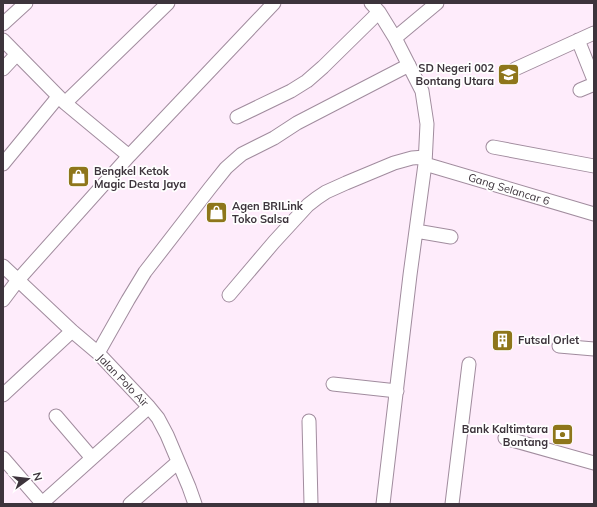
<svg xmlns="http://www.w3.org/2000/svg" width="597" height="507" font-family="Mulish,sans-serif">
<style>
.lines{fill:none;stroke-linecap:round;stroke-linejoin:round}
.minor-casing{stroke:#a18c9e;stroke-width:15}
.minor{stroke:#fff;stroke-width:13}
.labels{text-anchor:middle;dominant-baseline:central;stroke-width:3.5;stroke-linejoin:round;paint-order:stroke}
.poi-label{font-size:11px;font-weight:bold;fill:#3d343c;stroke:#fff;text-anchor:start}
.street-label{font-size:11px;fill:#3d343c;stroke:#fff}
</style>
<rect width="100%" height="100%" fill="#feecfb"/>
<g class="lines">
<defs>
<path id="minor" d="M371 3 379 12 395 38 422 91 427 124 425 164 410 275 383 504
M3 24 26 3
M395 38 437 3
M3 40 65 103 129 156
M578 40 594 80V83L592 85 580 90
M3 69 17 54
M515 69 594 33
M65 103 168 3
M237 117 291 91 307 81 323 67 379 12
M493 147 594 166
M3 164 58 97
M425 164 594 214
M416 231 451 237
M3 266 72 331 98 353 149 407 158 418 167 435 189 487 195 504
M229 295 274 242 308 205 317 198 326 192 346 183 394 163 412 158 425 157
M3 300 18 280 129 156 274 3
M559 346 594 349
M98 353 128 300 145 272 210 188 226 168 235 160 242 154 274 138 297 123 409 65
M333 384 397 391
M3 395 72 331
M56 416 92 458
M309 421 311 504
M505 438 594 463
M3 458 42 503
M41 504 149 407
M130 504 178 462
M452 504 469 364"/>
</defs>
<use href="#minor" class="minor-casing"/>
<use href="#minor" class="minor"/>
</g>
<defs>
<symbol id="school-square" viewBox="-11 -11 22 22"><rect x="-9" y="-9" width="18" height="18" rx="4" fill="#8e761b" stroke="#fff"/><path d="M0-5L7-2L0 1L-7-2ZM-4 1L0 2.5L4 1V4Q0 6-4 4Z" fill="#fff"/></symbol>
<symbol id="shop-square" viewBox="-11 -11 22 22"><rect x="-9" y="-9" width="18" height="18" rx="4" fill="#8e761b" stroke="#fff"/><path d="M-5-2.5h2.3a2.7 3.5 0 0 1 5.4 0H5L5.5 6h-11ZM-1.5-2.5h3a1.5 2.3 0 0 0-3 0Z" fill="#fff"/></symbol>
<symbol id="building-square" viewBox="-11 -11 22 22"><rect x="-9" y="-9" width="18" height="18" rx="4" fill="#8e761b" stroke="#fff"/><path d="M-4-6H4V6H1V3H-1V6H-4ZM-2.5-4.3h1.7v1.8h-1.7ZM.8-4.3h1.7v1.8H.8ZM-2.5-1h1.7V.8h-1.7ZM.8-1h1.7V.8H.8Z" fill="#fff"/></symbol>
<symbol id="bank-square" viewBox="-11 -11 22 22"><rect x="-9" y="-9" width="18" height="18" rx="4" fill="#8e761b" stroke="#fff"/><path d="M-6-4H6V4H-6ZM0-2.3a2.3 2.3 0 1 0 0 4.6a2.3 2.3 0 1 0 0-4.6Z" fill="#fff"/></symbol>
</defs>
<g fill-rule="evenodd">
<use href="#school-square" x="496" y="62" width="25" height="25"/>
<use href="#shop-square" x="66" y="164" width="25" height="25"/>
<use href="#shop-square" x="204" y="200" width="25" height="25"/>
<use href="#building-square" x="490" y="328" width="25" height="25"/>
<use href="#bank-square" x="550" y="422" width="25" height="25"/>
</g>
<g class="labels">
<g class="poi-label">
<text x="494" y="68" text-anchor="end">SD Negeri 002<tspan x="494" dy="13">Bontang Utara</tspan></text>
<text x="94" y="171">Bengkel Ketok<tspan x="94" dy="13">Magic Desta Jaya</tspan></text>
<text x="232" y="206">Agen BRILink<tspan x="232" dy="13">Toko Salsa</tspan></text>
<text x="518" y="340">Futsal Orlet</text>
<text x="548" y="429" text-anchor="end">Bank Kaltimtara<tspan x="548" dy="13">Bontang</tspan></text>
</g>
<g class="street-label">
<text transform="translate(509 189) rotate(17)">Gang Selancar 6</text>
<text transform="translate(123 380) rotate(46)">Jalan Polo Air</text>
</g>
</g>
<rect width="597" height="507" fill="none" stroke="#3d343c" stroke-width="8"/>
<g transform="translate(28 479) rotate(75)" stroke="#ffffff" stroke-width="3" paint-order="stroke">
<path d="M0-3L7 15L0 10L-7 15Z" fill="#3d343c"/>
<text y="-6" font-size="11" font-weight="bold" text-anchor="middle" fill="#3d343c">N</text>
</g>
</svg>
